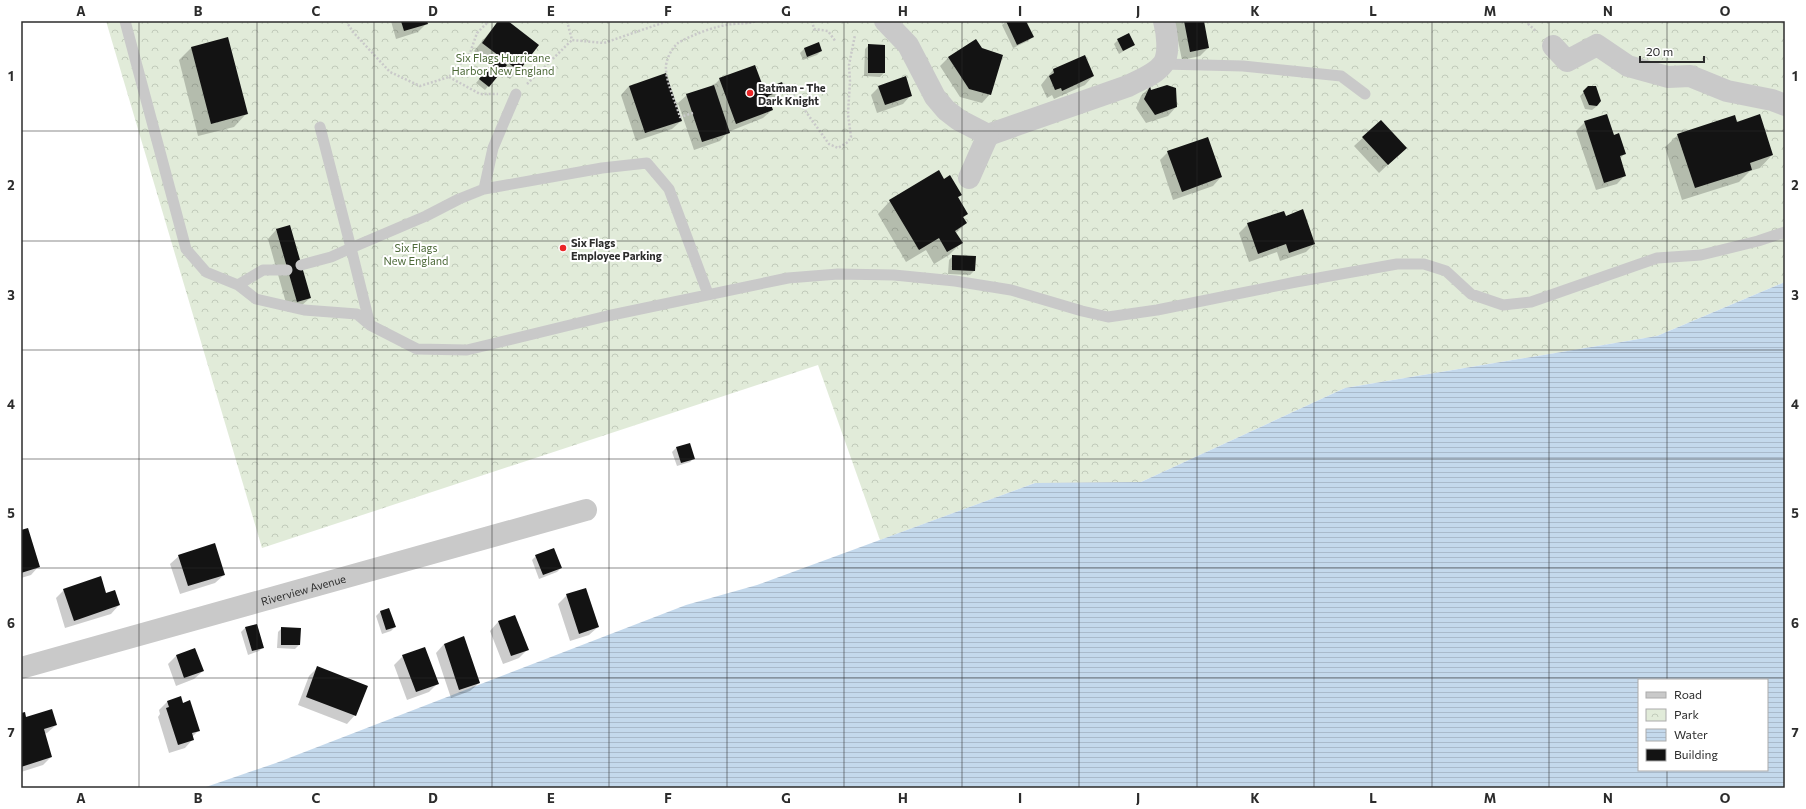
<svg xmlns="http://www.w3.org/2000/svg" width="1806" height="809" font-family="Commissioner,sans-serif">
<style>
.park{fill:url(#park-crowns)}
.water{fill:url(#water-rules);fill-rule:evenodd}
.shadow{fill:#0003}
.building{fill:#131313}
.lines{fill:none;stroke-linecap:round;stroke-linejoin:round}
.path{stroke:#c9c9c9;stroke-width:2.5;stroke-dasharray:2 2;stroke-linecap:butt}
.lane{stroke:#c9c9c9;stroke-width:11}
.street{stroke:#c9c9c9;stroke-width:22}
.grid{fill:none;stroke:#2c2c2c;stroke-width:1;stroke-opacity:0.55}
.poi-dot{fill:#eb2627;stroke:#fff;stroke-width:1.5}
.labels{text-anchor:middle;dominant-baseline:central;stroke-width:4;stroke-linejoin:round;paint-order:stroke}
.park-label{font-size:11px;fill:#4c6938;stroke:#fff}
.poi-label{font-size:11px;font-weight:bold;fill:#2c2c2c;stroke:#fff;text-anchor:start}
.street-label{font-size:11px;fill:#2c2c2c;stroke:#fff}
.neatline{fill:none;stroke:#2c2c2c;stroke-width:1.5}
.grid-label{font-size:13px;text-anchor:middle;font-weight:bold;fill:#2c2c2c}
</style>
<defs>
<pattern id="park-crowns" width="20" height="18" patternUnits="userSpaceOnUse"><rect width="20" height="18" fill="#e1ebd9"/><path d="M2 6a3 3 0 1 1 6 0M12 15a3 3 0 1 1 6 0" fill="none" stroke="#c1caba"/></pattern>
<pattern id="water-rules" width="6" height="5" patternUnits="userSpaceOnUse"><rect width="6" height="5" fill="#c4d9ec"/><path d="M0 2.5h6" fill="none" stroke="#a9bacb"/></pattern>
</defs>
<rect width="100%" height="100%" fill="#fff"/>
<path class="park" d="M106 21H1785V282L1657 336 1345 388 1141 482 1035 483 880 540 818 365 262 548Z"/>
<path class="water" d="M1785 282V788H203L276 763 686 605 757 585 1035 483 1141 482 1345 388 1657 336ZM1639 680H1767V770H1639Z"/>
<path class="shadow" d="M391 21H426V24L418 32 396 39Z
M499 21H506L538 46 510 79 500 72 485 90 476 83 491 65 474 51Z
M1007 21H1025L1032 37 1028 41 1013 48 1002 25Z
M1174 21H1203L1208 48 1200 56 1182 60Z
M1444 21H1461L1460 22Z
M1118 40 1133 45 1119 54 1114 44Z
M869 45 884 73 880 77 864 76 865 49Z
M192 47 246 114 234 127 198 136 179 60Z
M804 49 821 51 817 55 803 60 800 53Z
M949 57 990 94 982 103 960 97 940 66Z
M1053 70 1093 76 1085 85 1054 99 1052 95 1047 98 1041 85Z
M720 79 764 90 784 89 775 98 768 100 772 110 763 118 728 132 720 141 694 150 678 103 687 95 713 86Z
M629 86 681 121 672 129 636 141 621 95Z
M879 87 911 95 903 104 877 113 871 95Z
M1589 87 1597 106 1592 110 1585 109 1580 96Z
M1149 88 1151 92 1176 107 1168 116 1146 123 1136 108 1141 96Z
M1381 121 1397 156 1379 173 1354 146Z
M1585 122 1613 136 1625 153 1620 159 1625 175 1617 184 1596 190 1576 131Z
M1737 123 1772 155 1760 168 1750 171 1739 182 1682 200 1665 147 1678 135Z
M1168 152 1221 177 1213 186 1173 200 1160 160Z
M944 180 961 195 957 198 967 214 963 218 966 223 956 233 961 243 949 255 934 264 926 250 906 262 878 214 890 201Z
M1285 217 1314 244 1306 252 1280 261 1277 252 1249 262 1239 233 1248 224Z
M276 230 310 298 301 306 288 310 268 239Z
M953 256 974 271 970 275 948 274 949 260Z
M689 444 694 458 690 462 677 466 672 452 676 448Z
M21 531 39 566 31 575 21 578Z
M179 556 224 575 215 583 180 594 170 564Z
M536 556 561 568 557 572 539 579 532 560Z
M64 590 106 594 119 605 111 614 65 628 56 598Z
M567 595 598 627 589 635 570 641 558 604Z
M389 609 395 627 391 631 382 634 376 616 380 612Z
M498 622 527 650 519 658 503 664 490 631Z
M257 625 263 647 259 651 248 655 241 632 245 628Z
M282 628 299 645 295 649 277 648 278 632Z
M464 638 479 683 470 691 451 698 436 653 444 644Z
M195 649 203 671 194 679 176 686 168 664 176 656Z
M403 656 437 684 429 692 407 700 394 665Z
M317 668 355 715 347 724 298 705 309 676Z
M167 702 183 704 199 730 192 737 193 739 185 748 169 753 158 717 160 714 159 710Z
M21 714 25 718 56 725 47 733 44 734 51 757 43 765 21 772Z"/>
<path class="building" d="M401 21H427L428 24 404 31Z
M498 21H508L539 45 519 71 482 43Z
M1006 21H1026L1034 37 1017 45Z
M1184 21H1204L1209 48 1190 52Z
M1129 33 1135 45 1123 51 1117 39Z
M228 37 248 114 211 124 191 47Z
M976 39 982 48 1003 55 991 95 969 89 948 57Z
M819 42 822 51 807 57 804 48Z
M868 44 885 45V73H868Z
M1085 55 1094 76 1062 91 1061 88 1055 90 1049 76 1054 73 1053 69Z
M497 57 507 65 489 87 479 79Z
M755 65 764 89 782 82 785 89 768 96 773 110 736 124 719 78Z
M666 73 682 121 645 133 629 86Z
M906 76 912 96 885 105 878 86Z
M714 85 730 133 702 142 686 94Z
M1167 85 1176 88 1177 107 1155 115 1144 99 1150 86 1151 90Z
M1588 86H1596L1601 101 1597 106 1589 105 1583 91Z
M1607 114 1614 135 1619 133 1626 154 1620 156 1626 176 1604 183 1584 121Z
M1760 114 1773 155 1750 163 1752 170 1695 188 1677 134 1735 115 1737 122Z
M1381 120 1407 148 1388 165 1362 137Z
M1208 137 1222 177 1182 192 1167 151Z
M939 170 944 179 950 175 962 195 958 197 968 214 963 217 967 223 955 231 963 243 947 252 939 238 919 250 889 200Z
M1303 209 1315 244 1289 253 1286 244 1258 254 1247 223 1284 211 1286 216Z
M290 225 311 298 297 302 276 229Z
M952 255 976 256 975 271 952 270Z
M690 443 695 459 681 463 676 447Z
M28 528 40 567 21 573V530Z
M215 543 225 575 188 586 178 555Z
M554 548 562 568 543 575 535 555Z
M101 576 106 593 115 590 120 605 74 621 63 589Z
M586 588 599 627 579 634 566 594Z
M389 608 396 627 386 630 380 611Z
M515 615 529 650 511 656 498 621Z
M257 624 264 648 252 651 245 627Z
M281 627 301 628 300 645H281Z
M464 636 480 683 459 690 444 644Z
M425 647 439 684 416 692 402 655Z
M195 648 204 671 184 678 176 655Z
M317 666 368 686 356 716 306 697Z
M181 696 183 703 190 700 200 731 192 733 194 740 178 745 166 708 169 707 167 701Z
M52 709 57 725 44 729 52 757 21 767V713L25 712 26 717Z"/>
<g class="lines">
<path class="path" d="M346 21 353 32 390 72 420 86 449 77 470 53 477 33 489 21
M567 21 572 40 604 43 668 21
M812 21 814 29 828 31 836 42
M1525 21 1537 32
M449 77 480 94H498
M527 84 572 40
M783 85 786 84 829 144 838 148 848 142 851 137 848 114 850 81 849 65 855 35
M693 113 680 117C676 103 667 84 666 70 665 61 671 49 678 43 691 35 718 25 733 24 742 23 748 24 757 21"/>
<path class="lane" d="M125 21 186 249 206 272 238 285 263 270H287
M1163 64 1243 66 1341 76 1365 94
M320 127 351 248 426 216 459 199 484 189 602 168 647 163 669 189 708 294
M484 189 493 148 516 94
M301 265 331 257 351 248 370 325 417 349 467 350 607 316 788 278 838 274 894 275 955 281 1011 290 1082 311 1108 317 1157 310 1296 282 1397 264H1424L1446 271 1471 294 1503 305 1531 302 1657 258 1701 255 1758 241 1785 232
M238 285 256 299 304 310 357 314 370 325"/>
<g class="street">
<path d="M885 21 908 45 935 97 946 110 959 120 988 135 1128 86C1139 80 1155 75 1163 64 1170 54 1167 32 1164 21"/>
<path d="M1553 46 1567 61 1597 45 1628 66 1668 77 1690 76 1727 91 1772 100 1785 105"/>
<path d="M969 178 988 135"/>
<path id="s1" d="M21 668 586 510"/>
</g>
</g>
<path class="grid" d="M139 21V788M257 21V788M374 21V788M492 21V788M609 21V788M727 21V788M844 21V788M962 21V788M1079 21V788M1197 21V788M1314 21V788M1432 21V788M1549 21V788M1667 21V680M21 131H1785M21 241H1785M21 350H1785M21 459H1785M21 568H1785M21 678H1785M1667 770V788"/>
<g class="poi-dot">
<circle cx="750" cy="93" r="4"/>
<circle cx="563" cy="248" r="4"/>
</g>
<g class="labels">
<g class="park-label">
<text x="503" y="57">Six Flags Hurricane<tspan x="503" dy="13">Harbor New England</tspan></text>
<text x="416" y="247">Six Flags<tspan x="416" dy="13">New England</tspan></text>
</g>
<g class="poi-label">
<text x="758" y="87">Batman - The<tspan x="758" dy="13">Dark Knight</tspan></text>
<text x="571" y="242">Six Flags<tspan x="571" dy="13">Employee Parking</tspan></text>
</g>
<g class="street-label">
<text stroke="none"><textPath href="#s1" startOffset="293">Riverview Avenue</textPath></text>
</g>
</g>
<rect width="1806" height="809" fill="none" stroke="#ffffff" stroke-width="44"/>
<rect x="1638" y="679" width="130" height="92" fill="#ffffff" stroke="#ababab"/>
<rect x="1646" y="692" width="20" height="6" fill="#c9c9c9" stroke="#ababab"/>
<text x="1674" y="699" font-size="12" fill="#2c2c2c">Road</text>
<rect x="1646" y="709" width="20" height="12" fill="url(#park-crowns)" stroke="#ababab"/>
<text x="1674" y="719" font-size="12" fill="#2c2c2c">Park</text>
<rect x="1646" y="729" width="20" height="12" fill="url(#water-rules)" stroke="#ababab"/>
<text x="1674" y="739" font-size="12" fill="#2c2c2c">Water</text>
<rect x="1646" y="749" width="20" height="12" fill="#131313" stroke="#ababab"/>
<text x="1674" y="759" font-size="12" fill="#2c2c2c">Building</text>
<path d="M1640 56v6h64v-6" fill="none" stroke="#2c2c2c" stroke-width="2"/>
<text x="1646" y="56" font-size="12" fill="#2c2c2c" stroke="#ffffff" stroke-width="3" paint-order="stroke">20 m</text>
<rect x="22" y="22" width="1762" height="765" class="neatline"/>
<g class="grid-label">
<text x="81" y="16">A</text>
<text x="198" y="16">B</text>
<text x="316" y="16">C</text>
<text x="433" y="16">D</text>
<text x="551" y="16">E</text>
<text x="668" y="16">F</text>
<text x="786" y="16">G</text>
<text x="903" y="16">H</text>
<text x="1020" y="16">I</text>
<text x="1138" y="16">J</text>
<text x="1255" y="16">K</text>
<text x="1373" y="16">L</text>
<text x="1490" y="16">M</text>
<text x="1608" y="16">N</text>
<text x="1725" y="16">O</text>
<text x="11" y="81">1</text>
<text x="1795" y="81">1</text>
<text x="11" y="190">2</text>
<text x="1795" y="190">2</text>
<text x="11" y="300">3</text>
<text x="1795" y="300">3</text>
<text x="11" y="409">4</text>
<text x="1795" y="409">4</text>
<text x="11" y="518">5</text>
<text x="1795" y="518">5</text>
<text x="11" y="628">6</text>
<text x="1795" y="628">6</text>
<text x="11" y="737">7</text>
<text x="1795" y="737">7</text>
<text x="81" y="803">A</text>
<text x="198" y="803">B</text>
<text x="316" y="803">C</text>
<text x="433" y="803">D</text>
<text x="551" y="803">E</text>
<text x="668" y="803">F</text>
<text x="786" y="803">G</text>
<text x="903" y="803">H</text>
<text x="1020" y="803">I</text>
<text x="1138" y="803">J</text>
<text x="1255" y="803">K</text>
<text x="1373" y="803">L</text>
<text x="1490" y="803">M</text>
<text x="1608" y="803">N</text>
<text x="1725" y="803">O</text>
</g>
</svg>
